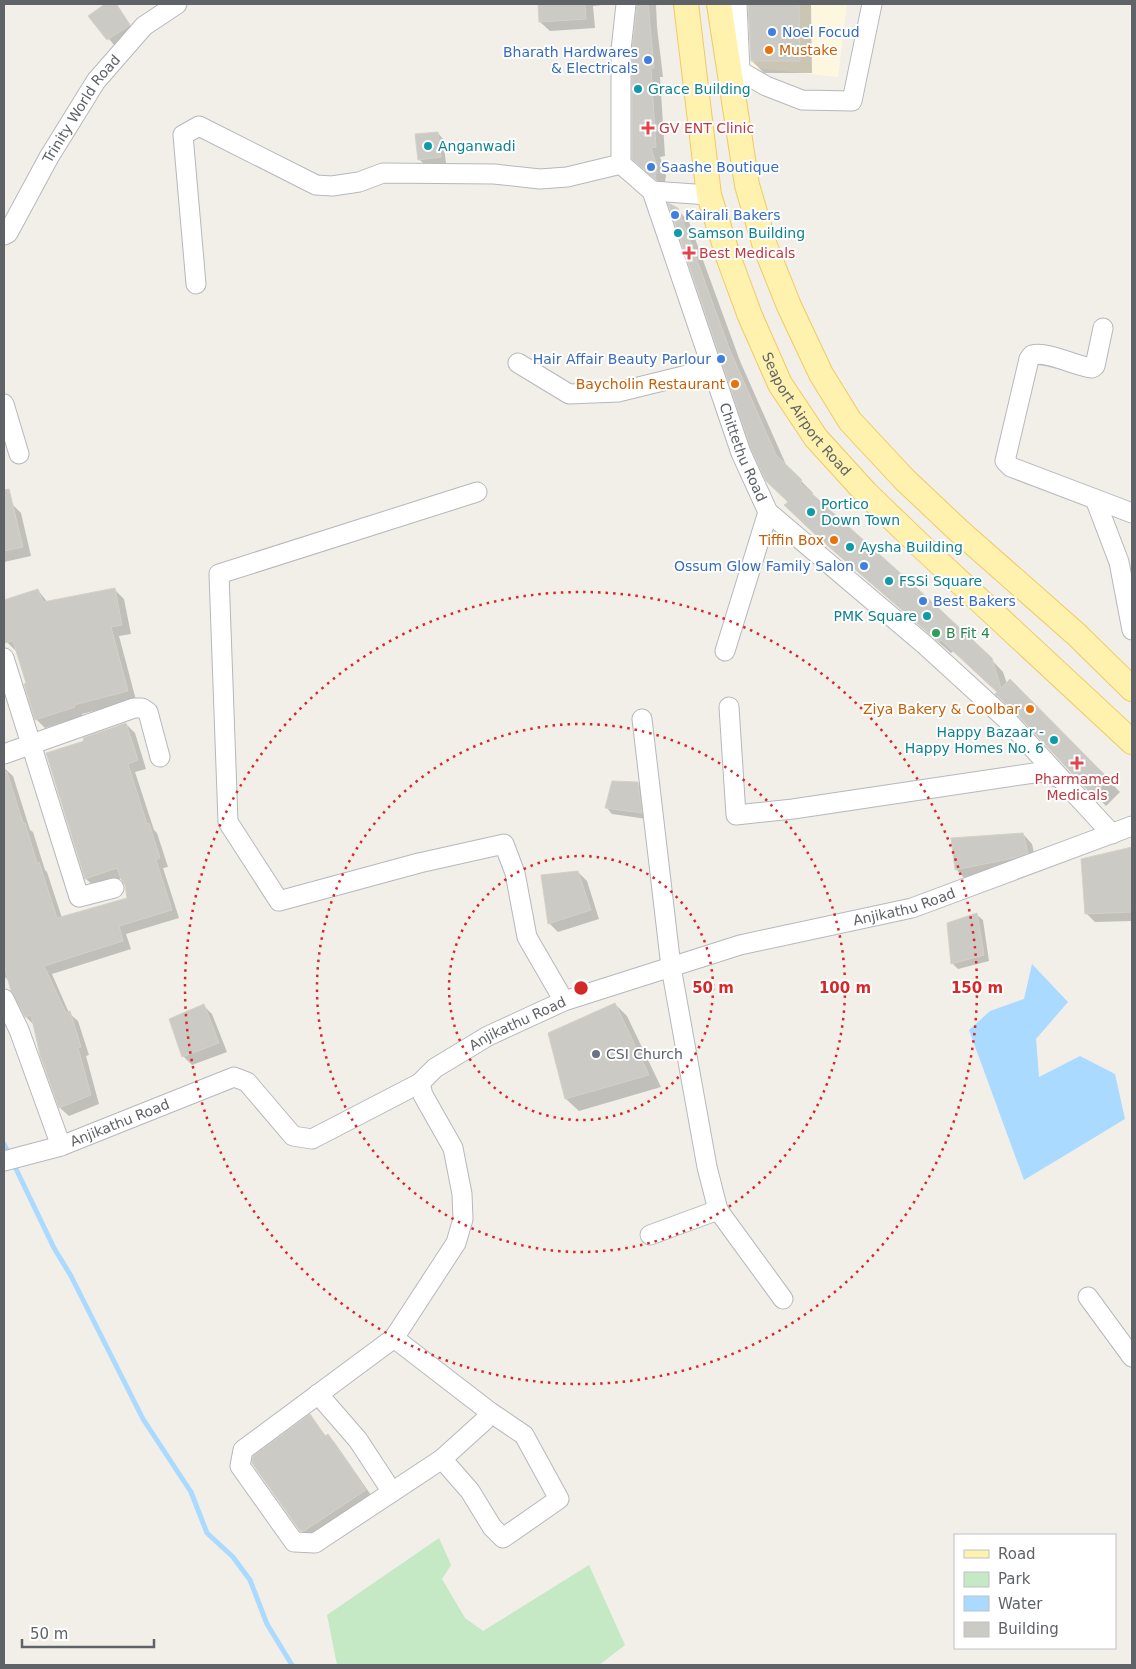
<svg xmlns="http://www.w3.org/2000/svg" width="1136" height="1669" font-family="'DejaVu Sans',sans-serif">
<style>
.commercial{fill:#fef7e0}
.green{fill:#c5e8c5}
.water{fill:#aadaff}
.shadow{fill:#0003}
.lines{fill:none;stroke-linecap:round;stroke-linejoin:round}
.stream{stroke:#aadaff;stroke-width:5}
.building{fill:#cccac5;stroke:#d6d1c6}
.minor-casing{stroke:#b5b8bc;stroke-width:21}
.major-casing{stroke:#f2c960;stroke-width:26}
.minor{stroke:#fff;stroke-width:19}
.major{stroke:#fff2af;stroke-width:24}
.ring{fill:none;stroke:#d62828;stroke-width:2.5;stroke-dasharray:2.5 5}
.shop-dot{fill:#3f7fe0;stroke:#fff;stroke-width:2}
.food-dot{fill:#e8710a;stroke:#fff;stroke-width:2}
.culture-dot{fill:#0f9aa8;stroke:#fff;stroke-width:2}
.health-dot{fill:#e0444e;stroke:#fff;stroke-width:2}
.leisure-dot{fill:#2e9e5b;stroke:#fff;stroke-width:2}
.worship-dot{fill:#6b7280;stroke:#fff;stroke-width:2}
.labels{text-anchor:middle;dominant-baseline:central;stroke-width:4;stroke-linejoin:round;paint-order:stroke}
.shop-label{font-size:14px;fill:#366cbe;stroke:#fff;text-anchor:start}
.food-label{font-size:14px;fill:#c56008;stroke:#fff;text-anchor:end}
.culture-label{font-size:14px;fill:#0d838f;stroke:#fff;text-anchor:start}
.street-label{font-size:14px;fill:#5f6368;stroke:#fff}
.health-label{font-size:14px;fill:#be3a42;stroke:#fff;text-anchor:start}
.leisure-label{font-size:14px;fill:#27864d;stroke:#fff;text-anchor:start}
.worship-label{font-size:14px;fill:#5b616d;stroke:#fff;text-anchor:start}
.centre{fill:#d62828;stroke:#fff;stroke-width:2.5}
.ring-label{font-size:15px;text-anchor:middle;font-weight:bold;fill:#d62828;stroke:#fff;stroke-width:4;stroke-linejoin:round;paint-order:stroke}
</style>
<rect width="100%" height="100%" fill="#f1efe8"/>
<path class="commercial" d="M736 4H847L838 77 745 67Z"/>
<path class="green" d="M439 1538 451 1565 442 1579 465 1618 483 1631 589 1565 625 1645 599 1665H337L327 1615Z"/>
<path class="water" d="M1032 964 1068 1002 1036 1039 1039 1077 1080 1056 1115 1074 1125 1119 1024 1180 969 1030 990 1011 1024 999Z"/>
<path class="shadow" d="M107 4H116L118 6 135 32 114 45 90 16Z
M539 4H602V5L593 6 595 28 550 31 540 22Z
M638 4H656L657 27 663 77H660L665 156 660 157 666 176 664 187 643 168Z
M749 4H811L812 73H764L752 61Z
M438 133 443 139 446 163 425 165 419 159Z
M677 209 689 222 740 361 787 467 813 493 812 495 991 659 1003 672 1007 684 1010 681 1120 792 1106 806 999 692 954 651 951 653 834 551 767 480Z
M12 504 21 513 31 556 4 562V506Z
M38 590 48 603 115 590 124 599 131 634 119 636 136 700 82 714 83 716 45 728 36 719 28 684 16 651 7 642 4 631V601Z
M126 724 135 733 146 769 135 772 154 830 157 833 168 867 163 868 179 918 126 934 131 949 52 974 69 1013 78 1021 89 1055 86 1056 99 1104 69 1116 60 1108 42 1055 34 1025 26 1017 9 981 4 976V768L13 776 30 830 33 832 45 870 47 872 62 918 128 899 126 884 122 878 95 887 86 879 47 754 86 742Z
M637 783 643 789 647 819 612 814 607 808Z
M1023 834 1032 844 1036 862 965 879 956 869Z
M1132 848V921L1095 922 1086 913 1083 860Z
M578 872 587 881 599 919 558 932 549 923Z
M977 915 983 920 989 961 958 969 952 963Z
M615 1004 627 1016 661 1087 579 1111 566 1099 549 1034Z
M203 1005 212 1014 227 1052 192 1065 183 1056Z
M310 1416 326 1436 328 1435 335 1443 373 1498 309 1538 301 1530Z"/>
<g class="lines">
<path class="stream" d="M4 1144 54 1248 71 1276 143 1419 191 1492 207 1533 233 1557 250 1580 267 1624 292 1665"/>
</g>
<path class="building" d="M105 4H116L130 25 107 40 88 16Z
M538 4H585L586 19 539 22Z
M637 4H648L654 68H651L656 147 651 148 657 166 655 179 632 159V51Z
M748 4H799L800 61H751Z
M438 132 441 157 418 160 415 134Z
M668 203 678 208 729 348 776 455 802 480 800 483 917 588 992 658 1001 688 1010 679 1109 779 1093 796 1014 711 995 694 997 692 941 640 939 642 821 540 784 505 788 502 766 481 751 449Z
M9 489 23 547 4 551V490Z
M115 588 122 625 111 627 128 691 74 705 75 707 35 720 24 684 26 683 13 641 4 643V600L38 589 43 602Z
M126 723 138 760 128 764 147 824 149 823 160 858 156 860 172 910 119 926 123 941 44 966 66 1013 70 1011 81 1047 78 1048 91 1095 59 1108 40 1055 31 1015 25 1017 11 991 4 965V772H7L23 823H25L37 863 39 862 57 918 127 898 125 885 121 879 117 868 85 879 46 753 84 741 83 738Z
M612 781 638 782 642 813 605 808Z
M1023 833 1028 853 1014 858 955 870 951 838Z
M1132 847V912L1085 914 1081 859Z
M578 871 591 910 548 924 541 875Z
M977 913 984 955 951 964 947 923Z
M615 1003 649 1075 565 1099 548 1033Z
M204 1004 219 1043 182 1057 169 1019Z
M310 1414 325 1436 328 1434 366 1490 304 1531H300L252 1463 253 1456Z"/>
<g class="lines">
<defs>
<g id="minor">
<path id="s1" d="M626 4 621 50V164L652 191 741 453 768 512 925 645 1006 719 1112 834"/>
<path d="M737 4 740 71 766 86 802 100 852 101 872 4"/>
<path d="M652 191 709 195"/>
<path id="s2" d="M4 235 8 233 49 157 96 81 144 26 177 4"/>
<path d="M196 284 183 135 199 126 316 185 332 186 359 182 383 173 494 174 540 179 567 177 621 164"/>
<path d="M1103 328 1095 366 1092 368C1074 366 1049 351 1032 355L1029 359 1005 461 1011 467 1132 513"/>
<path d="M518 363 569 394 618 392 712 369"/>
<path d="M4 404 19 454"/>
<path d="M477 492 219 574 228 822 279 901 419 863 504 844 515 873 527 937 564 1001"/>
<path d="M1095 499 1119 562 1132 630"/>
<path d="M725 651 768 512"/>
<path d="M4 658 79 897 114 888"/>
<path d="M729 707 736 815 793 809 1041 772 1060 778"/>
<path d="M642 719 671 967 707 1167 718 1210 783 1299"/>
<path d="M4 754 134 708H142L148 712 160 757"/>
<path d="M4 999 19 1030 61 1146"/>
<path d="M420 1083 423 1095 453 1148 462 1194 463 1219 456 1243 394 1338 243 1450 240 1466 294 1542 315 1543 442 1459 484 1421 490 1412"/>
<path id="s3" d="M4 1161 61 1146 234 1077 247 1082 293 1136 312 1139 420 1083 435 1068 488 1036 564 1001 740 945 912 908 1132 826"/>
<path d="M650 1235 718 1210"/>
<path d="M1088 1297 1132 1357"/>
<path d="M394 1338 490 1412 524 1435 559 1499 503 1538 492 1527 470 1491 442 1459"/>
<path d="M318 1394 358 1440 392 1492"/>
</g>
<g id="major">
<path id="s4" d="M686 4 709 195 729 259 750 316 780 384 816 438 867 494 920 545 1132 742"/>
<path d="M719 4 747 185 765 246 789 306 821 374 850 421 905 480 958 530 1076 634 1132 689"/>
</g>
</defs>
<use href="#minor" class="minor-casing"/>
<use href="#major" class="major-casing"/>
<use href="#minor" class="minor"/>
<use href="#major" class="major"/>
</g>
<g class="ring">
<circle cx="581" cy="988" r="132"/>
<circle cx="581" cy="988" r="264"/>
<circle cx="581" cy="988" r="396"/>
</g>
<g class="shop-dot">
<circle cx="772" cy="32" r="5"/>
<circle cx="648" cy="60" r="5"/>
<circle cx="651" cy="167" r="5"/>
<circle cx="675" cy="215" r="5"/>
<circle cx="721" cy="359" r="5"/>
<circle cx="864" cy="566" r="5"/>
<circle cx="923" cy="601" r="5"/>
</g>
<g class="food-dot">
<circle cx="769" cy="50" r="5"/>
<circle cx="735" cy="384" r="5"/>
<circle cx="834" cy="540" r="5"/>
<circle cx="1030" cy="709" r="5"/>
</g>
<g class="culture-dot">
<circle cx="638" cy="89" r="5"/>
<circle cx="428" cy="146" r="5"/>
<circle cx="678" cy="233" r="5"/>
<circle cx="811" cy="512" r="5"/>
<circle cx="850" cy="547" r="5"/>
<circle cx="889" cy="581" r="5"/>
<circle cx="927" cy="616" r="5"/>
<circle cx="1054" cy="740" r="5"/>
</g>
<g class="health-dot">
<path d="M645.5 120.5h5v5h5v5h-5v5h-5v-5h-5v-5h5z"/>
<path d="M686.5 245.5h5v5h5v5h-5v5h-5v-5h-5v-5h5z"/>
<path d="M1074.5 755.5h5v5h5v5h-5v5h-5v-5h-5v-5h5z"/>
</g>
<circle class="leisure-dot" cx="936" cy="633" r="5"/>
<circle class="worship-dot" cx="596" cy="1054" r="5"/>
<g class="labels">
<g class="shop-label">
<text x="782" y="32">Noel Focud</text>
<text x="638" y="52" text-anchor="end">Bharath Hardwares<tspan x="638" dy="16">&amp; Electricals</tspan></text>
<text x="661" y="167">Saashe Boutique</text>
<text x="685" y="215">Kairali Bakers</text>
<text x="711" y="359" text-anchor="end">Hair Affair Beauty Parlour</text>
<text x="854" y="566" text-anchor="end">Ossum Glow Family Salon</text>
<text x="933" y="601">Best Bakers</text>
</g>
<g class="food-label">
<text x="779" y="50" text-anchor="start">Mustake</text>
<text x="725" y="384">Baycholin Restaurant</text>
<text x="824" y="540">Tiffin Box</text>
<text x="1020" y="709">Ziya Bakery &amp; Coolbar</text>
</g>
<g class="culture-label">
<text x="648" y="89">Grace Building</text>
<text x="438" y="146">Anganwadi</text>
<text x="688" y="233">Samson Building</text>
<text x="821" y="504">Portico<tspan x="821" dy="16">Down Town</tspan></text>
<text x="860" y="547">Aysha Building</text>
<text x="899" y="581">FSSi Square</text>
<text x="917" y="616" text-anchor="end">PMK Square</text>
<text x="1044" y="732" text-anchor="end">Happy Bazaar -<tspan x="1044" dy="16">Happy Homes No. 6</tspan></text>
</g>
<g class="street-label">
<text stroke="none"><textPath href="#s2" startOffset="149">Trinity World Road</textPath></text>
<text stroke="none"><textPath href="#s4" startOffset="434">Seaport Airport Road</textPath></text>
<text stroke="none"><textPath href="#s1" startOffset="478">Chittethu Road</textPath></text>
<text stroke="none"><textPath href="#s3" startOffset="991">Anjikathu Road</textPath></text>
<text stroke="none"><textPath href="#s3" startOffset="586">Anjikathu Road</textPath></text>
<text stroke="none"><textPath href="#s3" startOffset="122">Anjikathu Road</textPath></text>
</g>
<g class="health-label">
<text x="659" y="128">GV ENT Clinic</text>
<text x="699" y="253">Best Medicals</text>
<text x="1077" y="779" text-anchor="middle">Pharmamed<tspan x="1077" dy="16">Medicals</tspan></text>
</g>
<g class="leisure-label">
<text x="946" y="633">B Fit 4</text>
</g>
<g class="worship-label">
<text x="606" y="1054">CSI Church</text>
</g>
</g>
<circle cx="581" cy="988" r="8" class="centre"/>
<g class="ring-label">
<text x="713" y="993">50 m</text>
<text x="845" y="993">100 m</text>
<text x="977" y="993">150 m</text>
</g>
<rect width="1136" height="1669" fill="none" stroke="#5f6368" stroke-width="10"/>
<rect x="954" y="1534" width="162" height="115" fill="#ffffff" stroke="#bfc1c3"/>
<rect x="964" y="1550" width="25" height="8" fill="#fff2af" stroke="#bfc1c3"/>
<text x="998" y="1559" font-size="15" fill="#5f6368">Road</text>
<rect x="964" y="1572" width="25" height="15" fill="#c5e8c5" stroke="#bfc1c3"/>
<text x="998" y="1584" font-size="15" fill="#5f6368">Park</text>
<rect x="964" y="1596" width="25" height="15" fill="#aadaff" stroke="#bfc1c3"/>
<text x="998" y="1609" font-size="15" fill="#5f6368">Water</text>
<rect x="964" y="1622" width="25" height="15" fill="#cccac5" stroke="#bfc1c3"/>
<text x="998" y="1634" font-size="15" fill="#5f6368">Building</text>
<path d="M22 1639v8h132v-8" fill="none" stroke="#5f6368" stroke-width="2.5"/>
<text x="30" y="1639" font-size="15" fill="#5f6368" stroke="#ffffff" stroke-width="4" paint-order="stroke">50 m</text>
</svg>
